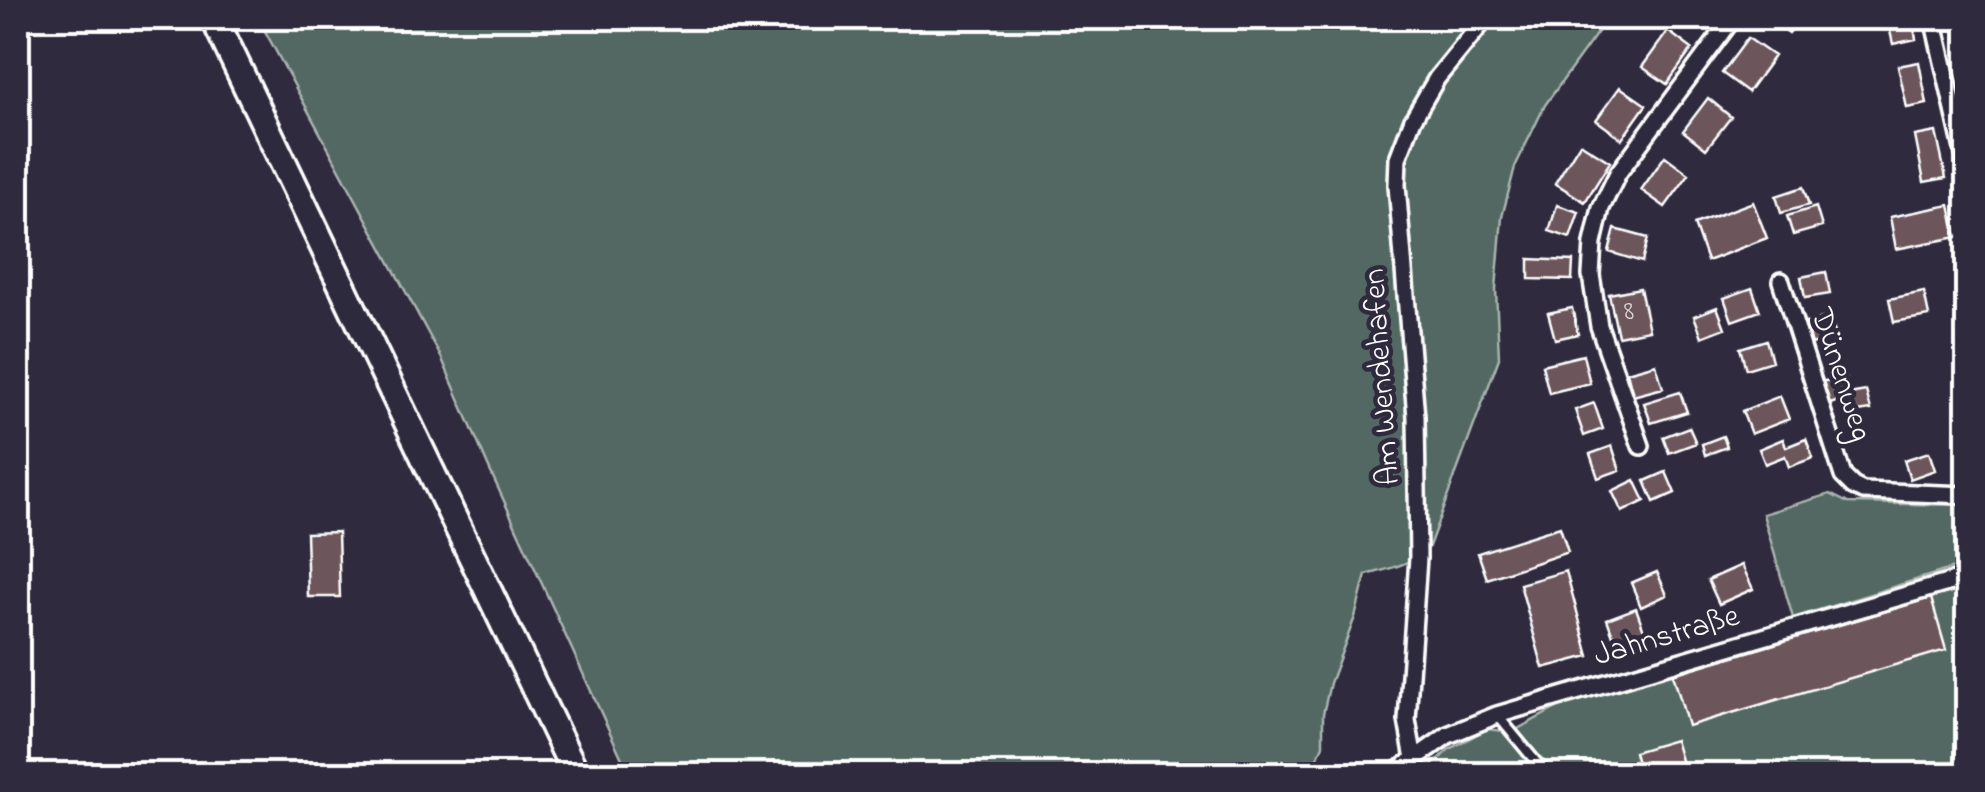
<svg xmlns="http://www.w3.org/2000/svg" width="1985" height="792" font-family="'Indie Flower',sans-serif">
<style>
.green{fill:#536862;stroke:#a9b4b0;stroke-width:2.5}
.building{fill:#6c565b;stroke:#fff;stroke-width:2.5}
.lines{fill:none;stroke-linecap:round;stroke-linejoin:round}
.lane-casing{stroke:#fff;stroke-width:15}
.street-casing{stroke:#fff;stroke-width:22}
.primary-casing{stroke:#fff;stroke-width:32}
.lane{stroke:#2f2a3d;stroke-width:8}
.street{stroke:#2f2a3d;stroke-width:15}
.primary{stroke:#2f2a3d;stroke-width:25}
.labels{text-anchor:middle;dominant-baseline:central;stroke-width:9;stroke-linejoin:round;paint-order:stroke}
.number-label{font-size:28px;fill:#dad5d6}
.street-label{font-size:32px;fill:#fff;stroke:#2f2a3d}
</style>
<rect width="100%" height="100%" fill="#2f2a3d"/>
<filter id="ink" filterUnits="userSpaceOnUse"><feTurbulence type="fractalNoise" baseFrequency=".01" numOctaves="2"/><feDisplacementMap in="SourceGraphic" scale="20" xChannelSelector="R" yChannelSelector="G"/><feConvolveMatrix kernelMatrix="1 2 1 2 8 2 1 2 1" color-interpolation-filters="sRGB"/></filter>
<g filter="url(#ink)">
<path class="green" d="M258 18H1608L1545 105 1515 167 1502 217 1496 289 1499 358 1428 549C1410 565 1388 569 1366 575L1355 617 1330 683 1323 714V745L1311 774H629L488 466 442 359Z
M1830 494 1848 503 1967 505V564L1793 618 1763 514Z
M1967 583V774H1428L1434 764 1448 750 1487 729 1512 732 1564 704 1610 688Z"/>
<path class="building" d="M1769 18H1801L1789 33Z
M1887 18H1912L1916 39 1893 44Z
M1668 31 1692 49 1667 84 1642 67Z
M1748 38 1774 56 1748 92 1722 73Z
M1919 62 1927 104 1907 108 1898 66Z
M1620 87 1646 105 1622 139 1596 120Z
M1708 98 1731 117 1706 149 1683 131Z
M1936 132 1946 178 1924 182 1915 136Z
M1580 143 1610 162 1585 202 1555 183Z
M1665 156 1689 174 1665 207 1641 190Z
M1803 187 1809 205 1781 213 1776 196Z
M1753 202 1767 238 1707 261 1694 224Z
M1557 205 1579 212 1570 238 1549 231Z
M1950 205 1957 237 1896 249 1890 217Z
M1816 207 1822 227 1793 235 1787 216Z
M1615 229 1648 238 1642 262 1609 252Z
M1529 259 1573 261 1572 280 1529 279Z
M1826 272 1830 294 1805 298 1801 277Z
M1640 288 1649 330 1618 336 1609 294Z
M1752 288 1760 311 1732 321 1724 298Z
M1924 292 1929 316 1894 322 1889 299Z
M1717 307 1725 328 1702 337 1694 316Z
M1572 308 1578 334 1555 339 1548 313Z
M1830 316 1836 336 1812 344 1806 323Z
M1766 340 1772 361 1746 369 1740 348Z
M1583 355 1590 383 1549 393 1542 365Z
M1656 364 1663 388 1633 396 1627 372Z
M1845 377 1849 394 1866 391 1871 410 1845 414 1839 401 1830 404 1820 382Z
M1680 392 1687 412 1651 423 1644 403Z
M1780 396 1789 419 1751 434 1742 411Z
M1594 403 1603 429 1584 436 1575 410Z
M1689 427 1696 443 1669 453 1663 437Z
M1723 436 1727 447 1705 455 1702 444Z
M1783 439 1786 447 1806 439 1813 458 1789 467 1785 456 1765 464 1759 449Z
M1612 446 1620 470 1598 478 1590 454Z
M1929 452 1935 470 1910 479 1904 460Z
M1666 472 1675 493 1654 502 1645 481Z
M1635 480 1645 501 1622 512 1612 491Z
M1560 527 1568 552 1487 579 1478 553Z
M338 532 340 597H308L306 533Z
M1742 565 1753 589 1719 604 1708 580Z
M1566 571 1589 656 1543 668 1520 584Z
M1657 572 1667 595 1641 607 1631 583Z
M1931 598 1946 650 1688 726 1673 674Z
M1636 608 1646 636 1617 647 1607 619Z
M1675 740 1685 774H1640L1634 752Z"/>
<g class="lines">
<defs>
<path id="lane" d="M1498 716 1546 774"/>
<path id="street" d="M1933 18 1968 171
M1781 281 1843 476 1853 486 1863 491 1968 495
M1641 446 1599 326 1591 275 1593 243 1601 208 1618 173 1733 18
M1414 759 1407 720 1418 558 1416 417 1397 185 1398 158 1413 119 1437 78 1486 18
M1393 774 1448 735 1497 715 1968 577"/>
<path id="primary" d="M214 18 576 774"/>
</defs>
<use href="#lane" class="lane-casing"/>
<use href="#street" class="street-casing"/>
<use href="#primary" class="primary-casing"/>
<use href="#lane" class="lane"/>
<use href="#street" class="street"/>
<use href="#primary" class="primary"/>
</g>
</g>
<g class="labels">
<g class="number-label">
<text x="1629" y="312">8</text>
</g>
<g class="street-label">
<text transform="translate(1840 375) rotate(72)">Dünenweg</text>
<text transform="translate(1383 377) rotate(-94)">Am Wendehafen</text>
<text transform="translate(1667 637) rotate(-16)">Jahnstraße</text>
</g>
</g>
<rect width="1985" height="792" fill="none" stroke="#2f2a3d" stroke-width="60"/>
<rect x="30" y="30" width="1925" height="732" fill="none" stroke="#fff" stroke-width="4" filter="url(#ink)"/>
</svg>
